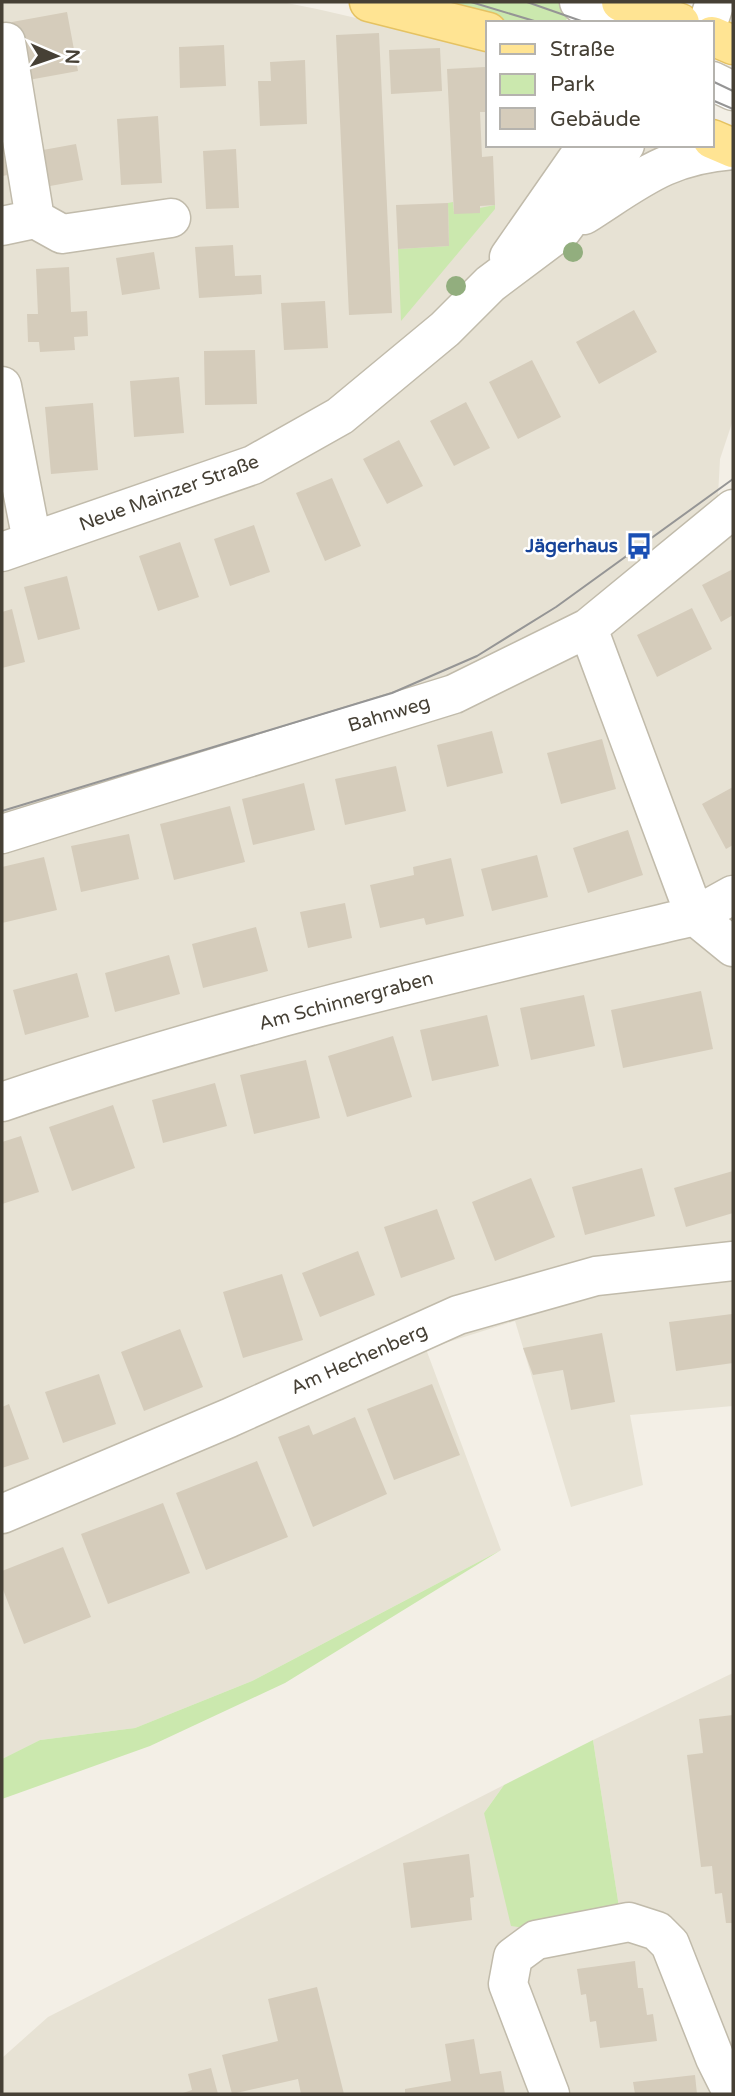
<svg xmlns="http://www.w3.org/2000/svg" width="735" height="2096" font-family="'Varela Round',sans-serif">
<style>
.residential{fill:#e7e2d4}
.green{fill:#cbe8ae}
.building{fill:#d5ccbb}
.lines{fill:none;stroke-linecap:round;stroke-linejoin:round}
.minor-casing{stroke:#c1bbab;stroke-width:41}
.major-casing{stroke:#e5c262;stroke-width:41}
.minor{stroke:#fff;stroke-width:38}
.major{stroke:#ffe493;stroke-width:38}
.tram{stroke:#959595;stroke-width:2}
.tree{fill:#92ae7e}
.labels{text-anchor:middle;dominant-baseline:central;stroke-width:5;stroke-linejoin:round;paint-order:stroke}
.street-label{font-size:19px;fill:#464035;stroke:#fff}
.transit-label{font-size:19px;font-weight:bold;fill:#164399;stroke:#fff;text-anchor:end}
</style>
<rect width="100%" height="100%" fill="#f3efe6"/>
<path class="residential" d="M2 2H282L317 9 434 36 488 52V145H697L733 162V420L720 459 718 496 733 495V1406L630 1415 643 1485 571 1507 515 1321 426 1349 501 1550 252 1681 135 1728 40 1740 2 1759Z
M733 1673V2094H2V2058L48 2017 504 1785 484 1813 619 1907 593 1740Z"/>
<path class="green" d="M434 2H574L565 23H506Z
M453 202 454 213 495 205V209L401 321 398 249 449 246 448 203Z
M501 1550 285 1683 150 1746 2 1799V1759L40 1740 135 1728 252 1681Z
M593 1740 619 1907 525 1928 511 1926 484 1813 504 1785Z"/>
<path class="building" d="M67 12 78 71 23 81 12 22Z
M379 33 392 313 349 315 336 35Z
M224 45 226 86 180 88 179 47Z
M440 48 442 91 391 94 389 50Z
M305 60 307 124 260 126 258 81H271L270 62Z
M485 67 487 112H480L482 157 493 156 495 205 480 206V213L454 214 447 69Z
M158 116 162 183 121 185 117 119Z
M76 144 83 180 50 186 43 150Z
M236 149 239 208 206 209 203 151Z
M2 150 8 175 2 176Z
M448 203 449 246 398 249 396 205Z
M233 245 235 276 261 275 262 294 199 298 195 247Z
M154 252 160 289 122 295 116 258Z
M69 267 71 312 87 311 88 336 74 337 75 350 40 352 39 342H28L27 314H38L36 269Z
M325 301 328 348 284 350 281 303Z
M634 310 657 352 599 384 576 342Z
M255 350 257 404 205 405 204 351Z
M532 360 561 417 518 439 489 382Z
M179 377 184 433 134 437 130 381Z
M466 402 490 448 454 466 430 421Z
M93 403 98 470 51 474 45 407Z
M399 440 423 486 387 504 363 459Z
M332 478 361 546 325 561 296 493Z
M254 525 270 572 230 586 214 539Z
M180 542 199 597 158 611 139 556Z
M733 569V615L721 622 702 585Z
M67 576 80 629 38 640 24 587Z
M692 608 712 649 657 677 637 635Z
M12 609 25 662 2 668V612Z
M492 731 503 773 447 787 437 745Z
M602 739 616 789 561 804 547 753Z
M396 766 406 811 345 825 335 779Z
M304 783 315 830 253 845 242 799Z
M733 787V845L726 849 702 804Z
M230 806 245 862 174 880 160 824Z
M628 830 643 875 588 893 573 848Z
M129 834 139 879 81 892 71 846Z
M537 855 548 897 492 911 481 869Z
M44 857 57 910 2 923V867Z
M451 858 464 916 426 925 424 918 380 928 370 885 414 875 413 867Z
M345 903 352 938 308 948 300 912Z
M256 927 268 971 203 988 192 944Z
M169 955 180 994 115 1012 105 973Z
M77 973 89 1017 25 1035 13 990Z
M701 991 713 1049 623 1068 611 1010Z
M584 995 595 1046 531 1060 520 1008Z
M487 1015 499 1066 432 1081 420 1030Z
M393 1036 412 1097 347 1117 328 1056Z
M306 1060 320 1118 254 1134 240 1075Z
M215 1083 227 1126 163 1143 152 1100Z
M113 1105 135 1168 72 1191 49 1127Z
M21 1136 39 1192 2 1204V1142Z
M642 1168 655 1216 585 1235 572 1187Z
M733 1171V1213L686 1227 674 1188Z
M531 1178 555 1237 495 1261 472 1202Z
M437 1209 455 1259 401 1278 384 1227Z
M358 1251 375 1295 320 1317 302 1273Z
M282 1274 303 1340 243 1358 223 1292Z
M732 1314 733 1363 676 1371 669 1322Z
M180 1329 203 1387 144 1411 121 1352Z
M602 1333 615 1402 571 1410 563 1370 533 1375 523 1348Z
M99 1374 116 1424 63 1443 45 1392Z
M432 1384 460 1455 394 1480 367 1409Z
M9 1404 29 1459 2 1468V1407Z
M355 1417 387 1494 313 1527 278 1437 309 1425 313 1435Z
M257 1461 288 1537 206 1570 176 1493Z
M163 1503 190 1573 108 1604 81 1534Z
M63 1547 91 1617 24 1644 2 1587V1571Z
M733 1715V1923H726L722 1893 715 1894 712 1866 701 1867 687 1755 703 1753 699 1719Z
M469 1854 474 1897 470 1898 472 1920 411 1928 403 1863Z
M635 1961 638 1988H643L647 2015 653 2014 657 2041 600 2048 596 2021 590 2022 586 1994 581 1995 577 1969Z
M317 1987 344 2094H301L298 2079 232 2094 222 2055 278 2041 268 1999Z
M474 2039 480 2074 501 2071 505 2094H405V2089L451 2081 445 2044Z
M211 2068 218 2094H180L192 2090 188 2074Z
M695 2075 697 2094H635L633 2082Z"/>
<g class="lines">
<defs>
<path id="minor" d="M579 2 604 23
M708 23 715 2
M6 42 35 219
M712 81 733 91
M584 215C639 180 666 155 733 150
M2 226 35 219 62 234 171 218
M509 257 587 145
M2 386 32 541
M2 552 253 465 340 416 445 329 490 284 562 230 625 145
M588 628 695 916 733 947
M2 834 454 694 588 628 733 509
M2 1102C229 1024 462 971 695 916L733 895
M2 1514 229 1418 458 1315 596 1276 733 1261
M550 2094 508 1984 513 1957 536 1940 629 1922 657 1931 670 1944 715 2058 733 2094"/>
<path id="major" d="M369 2 488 32
M621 2 680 23
M712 36 733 45
M712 139 733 148"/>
</defs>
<use href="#minor" class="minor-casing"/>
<use href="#major" class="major-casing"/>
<use href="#minor" class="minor"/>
<use href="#major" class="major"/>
<path class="tram" d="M471 2 541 23
M527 2 587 23
M712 81 733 91
M712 100 733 109
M2 811 392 693 477 656 556 607 733 479"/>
</g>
<g class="tree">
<circle cx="573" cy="252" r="10"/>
<circle cx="456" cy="286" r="10"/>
</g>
<defs>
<symbol id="bus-bare" viewBox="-9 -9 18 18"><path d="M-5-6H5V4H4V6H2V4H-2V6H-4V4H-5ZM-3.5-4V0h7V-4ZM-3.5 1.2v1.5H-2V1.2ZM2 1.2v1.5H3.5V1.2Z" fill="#1a4fb4" stroke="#fff" stroke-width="2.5" paint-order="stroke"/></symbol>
</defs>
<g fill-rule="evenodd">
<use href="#bus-bare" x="620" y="527" width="38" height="38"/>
</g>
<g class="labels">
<g class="street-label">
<text transform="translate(169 493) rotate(-20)">Neue Mainzer Straße</text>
<text transform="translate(389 714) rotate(-17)">Bahnweg</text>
<text transform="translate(346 1001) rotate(-15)">Am Schinnergraben</text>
<text transform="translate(359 1359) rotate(-24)">Am Hechenberg</text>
</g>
<g class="transit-label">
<text x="618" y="546">Jägerhaus</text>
</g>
</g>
<rect width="735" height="2096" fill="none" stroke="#464035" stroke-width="7"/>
<rect x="486" y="21" width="228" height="126" fill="#ffffff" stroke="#b5b3ae" stroke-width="2"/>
<rect x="500" y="44" width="35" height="10" fill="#ffe493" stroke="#b5b3ae" stroke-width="2"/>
<text x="550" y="56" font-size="21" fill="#464035">Straße</text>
<rect x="500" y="74" width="35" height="21" fill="#cbe8ae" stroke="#b5b3ae" stroke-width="2"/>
<text x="550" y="91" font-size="21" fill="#464035">Park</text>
<rect x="500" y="108" width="35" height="21" fill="#d5ccbb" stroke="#b5b3ae" stroke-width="2"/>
<text x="550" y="126" font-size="21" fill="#464035">Gebäude</text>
<g transform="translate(56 56) rotate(92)" stroke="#ffffff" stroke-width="5" paint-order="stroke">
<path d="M0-5L12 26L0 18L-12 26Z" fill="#464035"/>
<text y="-10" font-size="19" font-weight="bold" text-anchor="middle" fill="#464035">N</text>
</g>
</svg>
